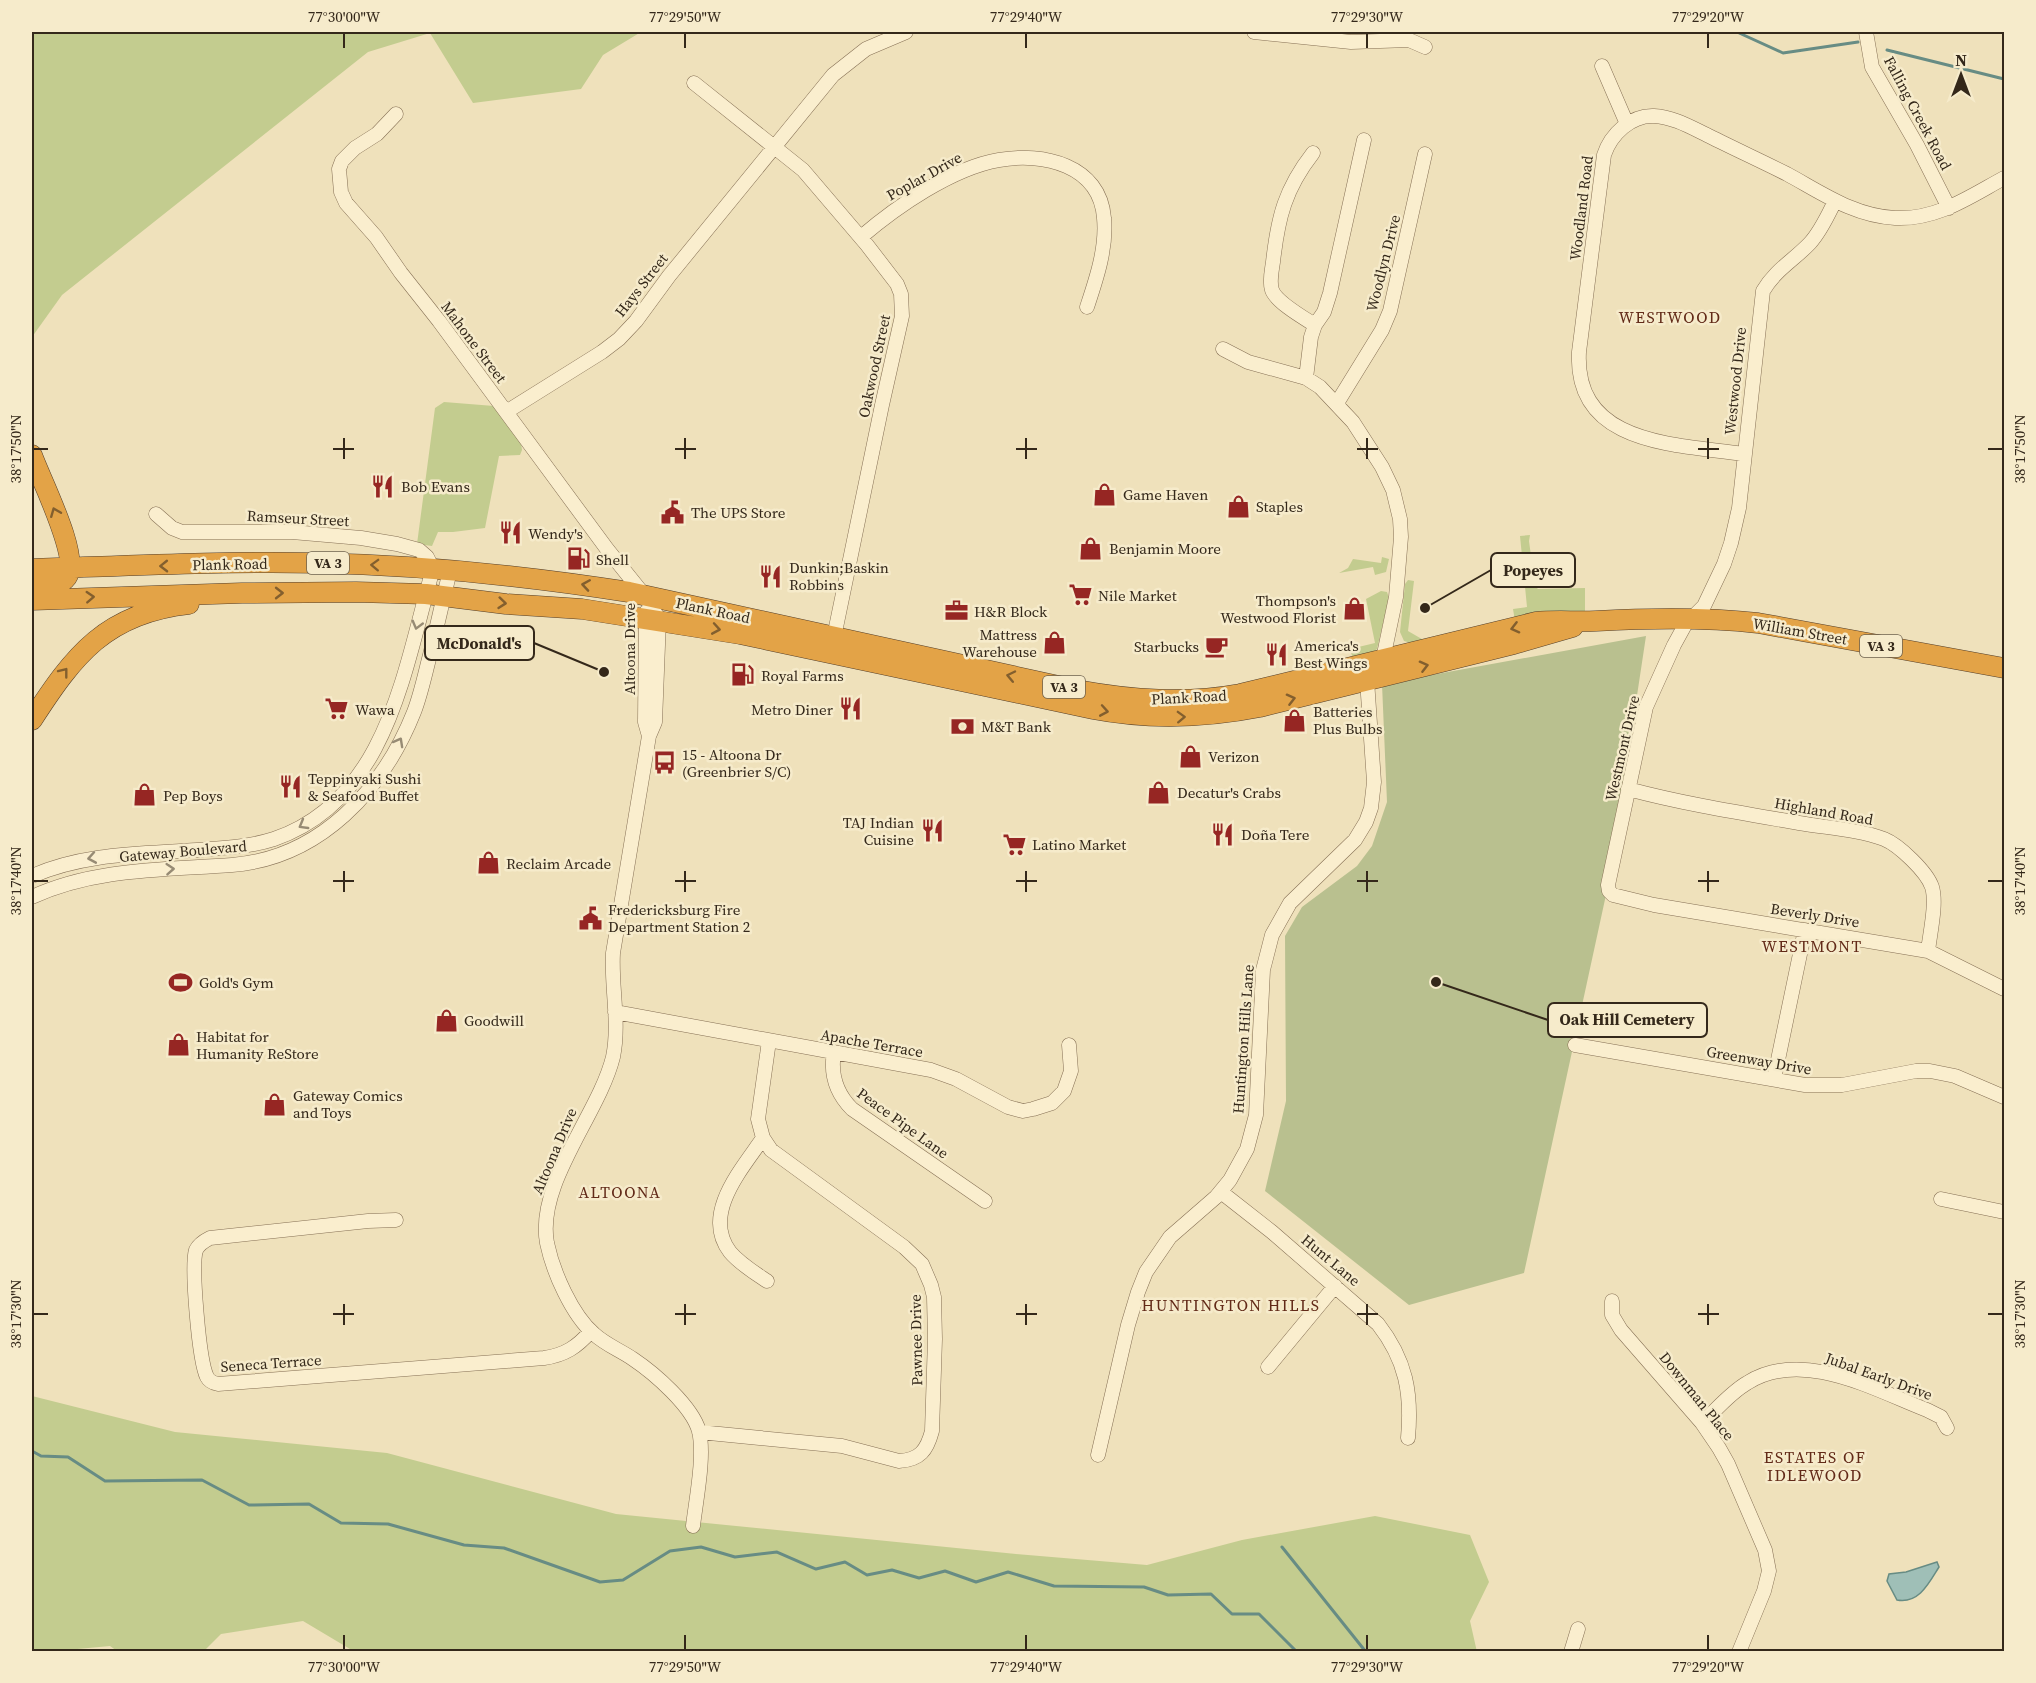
<svg xmlns="http://www.w3.org/2000/svg" width="2036" height="1683" font-family="'Source Serif 4',serif">
<style>
.green{fill:#c3cc8f}
.cemetery{fill:#b9c08f}
.water{fill:#9fbfb7;stroke:#678c84;stroke-width:1.5}
.lines{fill:none;stroke-linecap:round;stroke-linejoin:round}
.stream{stroke:#678c84;stroke-width:3}
.minor-casing{stroke:#867055;stroke-width:15}
.highway-casing{stroke:#533e2a;stroke-width:21}
.minor{stroke:#faeece;stroke-width:14}
.highway{stroke:#e3a347;stroke-width:20}
.oneway{stroke:#835f2e}
.oneway2{stroke:#978b74}
.ticks{fill:none;stroke:#34281a;stroke-width:2}
.labels{text-anchor:middle;dominant-baseline:central;stroke-width:5;stroke-linejoin:round;paint-order:stroke}
.shield{fill:#f6ebcb;stroke:#6e624f;stroke-width:1.5}
.shield-label{font-size:14px;font-weight:bold;fill:#34281a}
.street-label{font-size:15px;fill:#34281a;stroke:#f6ebcb}
.poi-label{font-size:15px;fill:#34281a;stroke:#f6ebcb;text-anchor:start}
.neighbourhood-label{font-size:16px;letter-spacing:1.5px;fill:#622a18;stroke:#f6ebcb}
.leader{fill:none;stroke:#34281a;stroke-width:2}
.callout-dot{fill:#34281a;stroke:#f6ebcb;stroke-width:2}
.callout{fill:#f6ebcb;stroke:#34281a;stroke-width:2}
.callout-label{font-size:16px;text-anchor:middle;font-weight:bold;fill:#34281a}
.neatline{fill:none;stroke:#34281a;stroke-width:2}
.ticks-label{font-size:15px;text-anchor:middle;fill:#34281a}
</style>
<rect width="100%" height="100%" fill="#efe1bb"/>
<path class="green" d="M32 32H641L603 55 581 89 473 103 430 33 368 52 62 295 32 337Z
M444 402 494 406 521 443 522 450 520 455 499 456 485 528 453 532H438L432 546 417 544 435 408Z
M1530 535 1529 541 1535 586 1538 589 1585 588V611L1515 621 1513 609 1527 607 1520 536Z
M1382 557 1389 559 1386 572 1375 575 1373 567 1339 573 1348 568 1353 559 1381 563Z
M1408 580 1414 581 1408 631 1427 642 1414 644 1404 641 1400 632 1405 584Z
M1381 591 1387 592 1389 598 1377 649 1372 653 1353 659 1350 649 1375 643 1366 599Z
M32 1396 175 1432 387 1453 616 1514 1016 1554 1147 1565 1242 1540 1375 1516 1470 1535 1489 1582 1470 1621 1477 1652H355L303 1621 221 1634 204 1651H117L110 1646 56 1651H32Z"/>
<path class="cemetery" d="M1646 636 1609 881 1524 1273 1409 1305 1265 1191 1286 1101 1285 936 1302 907 1357 866 1372 846 1387 802 1382 684Z"/>
<path class="water" d="M1937 1562 1939 1567C1929 1583 1919 1604 1897 1600L1887 1581 1889 1574 1906 1572Z"/>
<g class="lines">
<path class="stream" d="M1737 32 1783 53 1858 42
M1887 50 2004 79
M32 1451 41 1456 68 1457 105 1481 202 1480 249 1505 309 1504 341 1523 388 1524 464 1545 504 1548 600 1582 623 1580 670 1551 701 1547 735 1557 777 1552 816 1569 845 1562 867 1575 892 1570 919 1578 945 1571 976 1582 1008 1572 1054 1586 1144 1587 1168 1595 1211 1594 1232 1614H1259L1297 1652
M1282 1547 1366 1652"/>
<defs>
<path id="minor" d="M1254 32 1351 42 1409 40 1425 47
M1866 32 1872 67 1917 145 1949 208
M1602 66 1627 124
M694 83 803 170 867 245 897 284 901 294 902 316 882 405 834 637
M396 114 377 134 355 148 342 161 339 169 341 192 346 203 376 237 401 273 439 321 607 549 644 595 659 619 655 722 649 736 613 953C611 987 620 1023 613 1057 599 1114 536 1183 547 1243 553 1272 572 1315 594 1334 606 1345 620 1350 633 1359 654 1373 692 1406 699 1431 705 1456 696 1500 693 1526
M1313 153C1285 189 1278 217 1273 262 1272 270 1269 281 1272 290 1276 302 1304 318 1315 325
M1835 201C1828 215 1821 231 1810 243 1794 260 1775 270 1763 291L1739 508 1731 543 1724 564 1704 606 1685 625 1674 645 1646 707 1608 885 1609 891 1613 895 1654 905 1928 951 2004 989
M861 237C896 207 952 168 999 160 1043 152 1100 165 1104 218 1107 248 1096 280 1087 307
M1306 378 1311 337 1315 325 1324 312 1330 293 1364 140
M1337 403 1382 330 1390 311 1425 154
M506 412 602 352 619 339 636 321 669 276 833 75 866 49 906 32
M1743 454C1677 444 1574 446 1579 352L1604 155C1611 134 1631 115 1654 116 1674 117 1692 128 1709 136 1735 149 1761 161 1787 174 1822 193 1854 216 1895 218 1937 220 1969 197 2004 178
M646 612 645 722 649 736
M1628 789C1684 804 1741 813 1799 823 1827 828 1857 829 1884 839 1899 845 1927 872 1932 887 1937 903 1930 933 1928 951
M32 876C84 853 141 854 197 850 223 848 249 847 274 839 388 800 404 669 433 569L427 557 419 550 397 544 361 538 292 532H182L172 528 156 514
M32 897C95 868 164 870 232 865 320 858 383 790 414 712 421 694 425 674 430 655 437 627 443 599 450 571
M615 1012 931 1070 956 1079 1008 1107 1023 1111 1033 1109 1052 1103 1064 1091 1071 1071 1069 1045
M1575 1045 1805 1085H1842L1916 1071H1930L1955 1076 2004 1097
M834 1052C830 1075 836 1093 852 1109L985 1201
M1774 1079 1805 930
M763 1138C742 1169 701 1214 730 1252 740 1264 755 1273 767 1281
M1221 1192 1272 1232 1378 1324C1406 1360 1412 1393 1408 1438
M1941 1199 2004 1212
M396 1220 368 1221 210 1238C204 1241 199 1244 196 1250 191 1266 199 1361 207 1377 209 1381 213 1383 218 1384L544 1358C565 1355 577 1347 591 1331
M1612 1301V1315L1621 1330 1702 1423 1719 1448 1728 1464 1765 1550 1769 1571 1764 1591 1739 1652
M1268 1367 1335 1286
M1702 1423C1716 1410 1730 1393 1747 1383 1802 1348 1873 1389 1927 1410L1941 1417 1947 1428
M699 1432 842 1446 899 1461C920 1460 927 1450 932 1431L935 1339 934 1297 931 1285 922 1264 904 1247 771 1150 763 1138 758 1119 769 1041
M1098 1455 1128 1325 1138 1292 1146 1272 1170 1237 1216 1197 1230 1180 1247 1149 1256 1115 1263 970 1272 935 1290 903 1355 840 1366 822 1371 808 1374 782 1367 680 1383 659 1396 597 1401 537 1400 519 1393 490 1382 467 1353 422 1320 387 1306 378 1248 362 1223 349
M1571 1652 1578 1629"/>
<path id="highway" d="M32 455C40 478 81 557 67 577 60 587 42 585 32 586
M32 569C126 566 222 561 317 563 421 565 526 576 629 592L1077 690C1132 700 1185 704 1240 694L1536 622C1556 620 1576 622 1596 621 1651 618 1704 617 1758 623L2004 668
M32 600 242 593 356 592 426 594 506 604 582 609 740 634 1093 709C1150 720 1204 718 1260 707L1514 644 1573 627
M32 720C74 655 106 613 189 604"/>
</defs>
<use href="#minor" class="minor-casing"/>
<use href="#highway" class="highway-casing"/>
<use href="#minor" class="minor"/>
<use href="#highway" class="highway"/>
</g>
<defs><path id="oneway-chevron" d="M-2-3.5L2.5 0L-2 3.5" fill="none" stroke-width="1.6" stroke-linecap="round" stroke-linejoin="round" transform="scale(1.5)"/></defs>
<g class="oneway">
<use href="#oneway-chevron" transform="translate(55 512) rotate(-112)"/>
<use href="#oneway-chevron" transform="translate(375 565) rotate(-178)"/>
<use href="#oneway-chevron" transform="translate(164 566) rotate(179)"/>
<use href="#oneway-chevron" transform="translate(586 585) rotate(-171)"/>
<use href="#oneway-chevron" transform="translate(279 593)"/>
<use href="#oneway-chevron" transform="translate(90 597) rotate(-3)"/>
<use href="#oneway-chevron" transform="translate(502 603) rotate(6)"/>
<use href="#oneway-chevron" transform="translate(1515 628) rotate(166)"/>
<use href="#oneway-chevron" transform="translate(716 629) rotate(10)"/>
<use href="#oneway-chevron" transform="translate(1424 666) rotate(-14)"/>
<use href="#oneway-chevron" transform="translate(64 672) rotate(-52)"/>
<use href="#oneway-chevron" transform="translate(1011 676) rotate(-168)"/>
<use href="#oneway-chevron" transform="translate(1291 699) rotate(-14)"/>
<use href="#oneway-chevron" transform="translate(1104 711) rotate(10)"/>
<use href="#oneway-chevron" transform="translate(1181 717) rotate(-2)"/>
</g>
<g class="oneway2">
<use href="#oneway-chevron" transform="translate(417 625) rotate(105)"/>
<use href="#oneway-chevron" transform="translate(399 742) rotate(-61)"/>
<use href="#oneway-chevron" transform="translate(303 825) rotate(150)"/>
<use href="#oneway-chevron" transform="translate(92 858) rotate(170)"/>
<use href="#oneway-chevron" transform="translate(170 869) rotate(-4)"/>
</g>
<path class="ticks" d="M344 33V48M685 33V48M1026 33V48M1367 33V48M1708 33V48M344 438V459M685 438V459M1026 438V459M1367 438V459M1708 438V459M33 449H48M333 449H354M675 449H696M1016 449H1037M1357 449H1378M1698 449H1719M1988 449H2003M344 871V892M685 871V892M1026 871V892M1367 871V892M1708 871V892M33 881H48M333 881H354M675 881H696M1016 881H1037M1357 881H1378M1698 881H1719M1988 881H2003M344 1304V1325M685 1304V1325M1026 1304V1325M1367 1304V1325M1708 1304V1325M33 1314H48M333 1314H354M675 1314H696M1016 1314H1037M1357 1314H1378M1698 1314H1719M1988 1314H2003M344 1635V1650M685 1635V1650M1026 1635V1650M1367 1635V1650M1708 1635V1650"/>
<defs>
<symbol id="restaurant-bare" viewBox="-9 -9 18 18"><path d="M-5-6h1v4h1v-4h1v4h1v-4h1v5L-1.5 .5V6h-2V.5L-5-1ZM5-6V6H3V1.5H1.5Q1.5-4 5-6Z" fill="#962623" stroke="#f6ebcb" stroke-width="2.5" paint-order="stroke"/></symbol>
<symbol id="shop-bare" viewBox="-9 -9 18 18"><path d="M-5-2.5h2.3a2.7 3.5 0 0 1 5.4 0H5L5.5 6h-11ZM-1.5-2.5h3a1.5 2.3 0 0 0-3 0Z" fill="#962623" stroke="#f6ebcb" stroke-width="2.5" paint-order="stroke"/></symbol>
<symbol id="civic-bare" viewBox="-9 -9 18 18"><path d="M-.6-6.5H3V-4.5H.6V-3L4-1V1h2V6H-6V1h2V-1L-.6-3ZM-1.2 2.5V6h2.4V2.5Z" fill="#962623" stroke="#f6ebcb" stroke-width="2.5" paint-order="stroke"/></symbol>
<symbol id="fuel-bare" viewBox="-9 -9 18 18"><path d="M-5.5-6h7V0h2V4h1.3V-2.5L3-4.5l.8-.8L6-3V5H2.5V1h-1V6h-7ZM-4.2-4.7v3.2H.2V-4.7Z" fill="#962623" stroke="#f6ebcb" stroke-width="2.5" paint-order="stroke"/></symbol>
<symbol id="supermarket-bare" viewBox="-9 -9 18 18"><path d="M-6-5.5h2.5l.6 2H6L4.5 2H-2.5L-4.4-4H-6ZM-1.5 3.2a1.3 1.3 0 1 0 .1 0ZM3 3.2a1.3 1.3 0 1 0 .1 0Z" fill="#962623" stroke="#f6ebcb" stroke-width="2.5" paint-order="stroke"/></symbol>
<symbol id="office-bare" viewBox="-9 -9 18 18"><path d="M-6-3h4V-5.5h4V-3h4V5H-6ZM-1-4.5V-3h2v-1.5ZM-6 0V1H6V0Z" fill="#962623" stroke="#f6ebcb" stroke-width="2.5" paint-order="stroke"/></symbol>
<symbol id="cafe-bare" viewBox="-9 -9 18 18"><path d="M-5.5-4.5H6V0H3Q3 3.5 0 3.5H-2.5Q-5.5 3.5-5.5 0ZM3-3.2v2h1.7v-2ZM-6 4.5H4V6H-6Z" fill="#962623" stroke="#f6ebcb" stroke-width="2.5" paint-order="stroke"/></symbol>
<symbol id="bank-bare" viewBox="-9 -9 18 18"><path d="M-6-4H6V4H-6ZM0-2.3a2.3 2.3 0 1 0 0 4.6a2.3 2.3 0 1 0 0-4.6Z" fill="#962623" stroke="#f6ebcb" stroke-width="2.5" paint-order="stroke"/></symbol>
<symbol id="bus-bare" viewBox="-9 -9 18 18"><path d="M-5-6H5V4H4V6H2V4H-2V6H-4V4H-5ZM-3.5-4V0h7V-4ZM-3.5 1.2v1.5H-2V1.2ZM2 1.2v1.5H3.5V1.2Z" fill="#962623" stroke="#f6ebcb" stroke-width="2.5" paint-order="stroke"/></symbol>
<symbol id="stadium-bare" viewBox="-9 -9 18 18"><path d="M0-5a6.5 5 0 1 0 0 10a6.5 5 0 1 0 0-10ZM-3.5-1.8h7v3.6h-7Z" fill="#962623" stroke="#f6ebcb" stroke-width="2.5" paint-order="stroke"/></symbol>
</defs>
<g fill-rule="evenodd">
<use href="#restaurant-bare" x="366" y="470" width="33" height="33"/>
<use href="#shop-bare" x="1088" y="478" width="33" height="33"/>
<use href="#shop-bare" x="1222" y="490" width="33" height="33"/>
<use href="#civic-bare" x="656" y="496" width="33" height="33"/>
<use href="#restaurant-bare" x="494" y="516" width="33" height="33"/>
<use href="#shop-bare" x="1074" y="532" width="33" height="33"/>
<use href="#fuel-bare" x="562" y="542" width="33" height="33"/>
<use href="#restaurant-bare" x="754" y="560" width="33" height="33"/>
<use href="#supermarket-bare" x="1064" y="578" width="33" height="33"/>
<use href="#shop-bare" x="1338" y="592" width="33" height="33"/>
<use href="#office-bare" x="940" y="594" width="33" height="33"/>
<use href="#shop-bare" x="1038" y="626" width="33" height="33"/>
<use href="#cafe-bare" x="1200" y="630" width="33" height="33"/>
<use href="#restaurant-bare" x="1260" y="638" width="33" height="33"/>
<use href="#fuel-bare" x="726" y="658" width="33" height="33"/>
<use href="#supermarket-bare" x="320" y="692" width="33" height="33"/>
<use href="#restaurant-bare" x="834" y="692" width="33" height="33"/>
<use href="#shop-bare" x="1278" y="704" width="33" height="33"/>
<use href="#bank-bare" x="946" y="710" width="33" height="33"/>
<use href="#shop-bare" x="1174" y="740" width="33" height="33"/>
<use href="#bus-bare" x="648" y="746" width="33" height="33"/>
<use href="#restaurant-bare" x="274" y="770" width="33" height="33"/>
<use href="#shop-bare" x="1142" y="776" width="33" height="33"/>
<use href="#shop-bare" x="128" y="778" width="33" height="33"/>
<use href="#restaurant-bare" x="916" y="814" width="33" height="33"/>
<use href="#restaurant-bare" x="1206" y="818" width="33" height="33"/>
<use href="#supermarket-bare" x="998" y="828" width="33" height="33"/>
<use href="#shop-bare" x="472" y="846" width="33" height="33"/>
<use href="#civic-bare" x="574" y="902" width="33" height="33"/>
<use href="#stadium-bare" x="164" y="966" width="33" height="33"/>
<use href="#shop-bare" x="430" y="1004" width="33" height="33"/>
<use href="#shop-bare" x="162" y="1028" width="33" height="33"/>
<use href="#shop-bare" x="258" y="1088" width="33" height="33"/>
</g>
<g class="labels">
<g class="shield">
<rect x="307" y="552" width="42" height="22" rx="4.5"/>
<rect x="1860" y="635" width="42" height="22" rx="4.5"/>
<rect x="1043" y="676" width="42" height="22" rx="4.5"/>
</g>
<g class="shield-label">
<text x="328" y="563">VA 3</text>
<text x="1881" y="646">VA 3</text>
<text x="1064" y="687">VA 3</text>
</g>
<g class="street-label">
<text transform="translate(1918 113) rotate(62)">Falling Creek Road</text>
<text transform="translate(924 176) rotate(-29)">Poplar Drive</text>
<text transform="translate(1581 208) rotate(-83)">Woodland Road</text>
<text transform="translate(1383 263) rotate(-76)">Woodlyn Drive</text>
<text transform="translate(641 285) rotate(-52)">Hays Street</text>
<text transform="translate(474 342) rotate(53)">Mahone Street</text>
<text transform="translate(874 366) rotate(-78)">Oakwood Street</text>
<text transform="translate(1735 381) rotate(-84)">Westwood Drive</text>
<text transform="translate(298 518) rotate(3)">Ramseur Street</text>
<text transform="translate(230 564) rotate(-1)">Plank Road</text>
<text transform="translate(713 610) rotate(12)">Plank Road</text>
<text transform="translate(1800 631) rotate(10)">William Street</text>
<text transform="translate(629 649) rotate(-90)">Altoona Drive</text>
<text transform="translate(1189 697) rotate(-3)">Plank Road</text>
<text transform="translate(1622 748) rotate(-77)">Westmont Drive</text>
<text transform="translate(1824 811) rotate(10)">Highland Road</text>
<text transform="translate(183 851) rotate(-5)">Gateway Boulevard</text>
<text transform="translate(1815 915) rotate(9)">Beverly Drive</text>
<text transform="translate(1243 1039) rotate(-86)">Huntington Hills Lane</text>
<text transform="translate(872 1043) rotate(10)">Apache Terrace</text>
<text transform="translate(1759 1060) rotate(10)">Greenway Drive</text>
<text transform="translate(903 1123) rotate(36)">Peace Pipe Lane</text>
<text transform="translate(554 1151) rotate(-67)">Altoona Drive</text>
<text transform="translate(1331 1260) rotate(40)">Hunt Lane</text>
<text transform="translate(916 1340) rotate(-91)">Pawnee Drive</text>
<text transform="translate(271 1363) rotate(-4)">Seneca Terrace</text>
<text transform="translate(1879 1376) rotate(20)">Jubal Early Drive</text>
<text transform="translate(1697 1396) rotate(51)">Downman Place</text>
</g>
<g class="poi-label">
<text x="401" y="486">Bob Evans</text>
<text x="1123" y="494">Game Haven</text>
<text x="1256" y="506">Staples</text>
<text x="691" y="512">The UPS Store</text>
<text x="528" y="533">Wendy's</text>
<text x="1109" y="548">Benjamin Moore</text>
<text x="596" y="559">Shell</text>
<text x="789" y="567">Dunkin;Baskin<tspan x="789" dy="17">Robbins</tspan></text>
<text x="1098" y="595">Nile Market</text>
<text x="1336" y="600" text-anchor="end">Thompson's<tspan x="1336" dy="17">Westwood Florist</tspan></text>
<text x="974" y="611">H&amp;R Block</text>
<text x="1037" y="634" text-anchor="end">Mattress<tspan x="1037" dy="17">Warehouse</tspan></text>
<text x="1294" y="645">America's<tspan x="1294" dy="17">Best Wings</tspan></text>
<text x="1199" y="646" text-anchor="end">Starbucks</text>
<text x="761" y="675">Royal Farms</text>
<text x="355" y="709">Wawa</text>
<text x="833" y="709" text-anchor="end">Metro Diner</text>
<text x="1313" y="711">Batteries<tspan x="1313" dy="17">Plus Bulbs</tspan></text>
<text x="981" y="726">M&amp;T Bank</text>
<text x="682" y="754">15 - Altoona Dr<tspan x="682" dy="17">(Greenbrier S/C)</tspan></text>
<text x="1208" y="756">Verizon</text>
<text x="308" y="778">Teppinyaki Sushi<tspan x="308" dy="17">&amp; Seafood Buffet</tspan></text>
<text x="1177" y="792">Decatur's Crabs</text>
<text x="163" y="795">Pep Boys</text>
<text x="914" y="822" text-anchor="end">TAJ Indian<tspan x="914" dy="17">Cuisine</tspan></text>
<text x="1241" y="834">Doña Tere</text>
<text x="1032" y="844">Latino Market</text>
<text x="506" y="863">Reclaim Arcade</text>
<text x="608" y="909">Fredericksburg Fire<tspan x="608" dy="17">Department Station 2</tspan></text>
<text x="199" y="982">Gold's Gym</text>
<text x="464" y="1020">Goodwill</text>
<text x="196" y="1036">Habitat for<tspan x="196" dy="17">Humanity ReStore</tspan></text>
<text x="293" y="1095">Gateway Comics<tspan x="293" dy="17">and Toys</tspan></text>
</g>
<g class="neighbourhood-label">
<text x="1670" y="317">WESTWOOD</text>
<text x="1812" y="946">WESTMONT</text>
<text x="620" y="1192">ALTOONA</text>
<text x="1231" y="1305">HUNTINGTON HILLS</text>
<text x="1815" y="1457">ESTATES OF<tspan x="1815" dy="18">IDLEWOOD</tspan></text>
</g>
</g>
<path class="leader" d="M1425 608L1491 570M604 672L534 643M1436 982L1548 1020"/>
<g class="callout-dot">
<circle cx="1425" cy="608" r="6"/>
<circle cx="604" cy="672" r="6"/>
<circle cx="1436" cy="982" r="6"/>
</g>
<g class="callout">
<rect x="1491" y="553" width="84" height="34" rx="6"/>
<rect x="425" y="626" width="109" height="34" rx="6"/>
<rect x="1548" y="1003" width="159" height="34" rx="6"/>
</g>
<g class="callout-label">
<text x="1533" y="576">Popeyes</text>
<text x="479" y="649">McDonald's</text>
<text x="1627" y="1025">Oak Hill Cemetery</text>
</g>
<rect width="2036" height="1683" fill="none" stroke="#f6ebcb" stroke-width="66"/>
<g transform="translate(1961 75)" stroke="#f6ebcb" stroke-width="4.5" paint-order="stroke">
<path d="M0-4.5L10 22L0 15L-10 22Z" fill="#34281a"/>
<text y="-9" font-size="16" font-weight="bold" text-anchor="middle" fill="#34281a">N</text>
</g>
<rect x="33" y="33" width="1970" height="1617" class="neatline"/>
<g class="ticks-label">
<text x="344" y="22">77°30'00"W</text>
<text x="685" y="22">77°29'50"W</text>
<text x="1026" y="22">77°29'40"W</text>
<text x="1367" y="22">77°29'30"W</text>
<text x="1708" y="22">77°29'20"W</text>
<text transform="translate(16 449) rotate(-90)" y="5">38°17'50"N</text>
<text transform="translate(2020 449) rotate(-90)" y="5">38°17'50"N</text>
<text transform="translate(16 881) rotate(-90)" y="5">38°17'40"N</text>
<text transform="translate(2020 881) rotate(-90)" y="5">38°17'40"N</text>
<text transform="translate(16 1314) rotate(-90)" y="5">38°17'30"N</text>
<text transform="translate(2020 1314) rotate(-90)" y="5">38°17'30"N</text>
<text x="344" y="1672">77°30'00"W</text>
<text x="685" y="1672">77°29'50"W</text>
<text x="1026" y="1672">77°29'40"W</text>
<text x="1367" y="1672">77°29'30"W</text>
<text x="1708" y="1672">77°29'20"W</text>
</g>
</svg>
